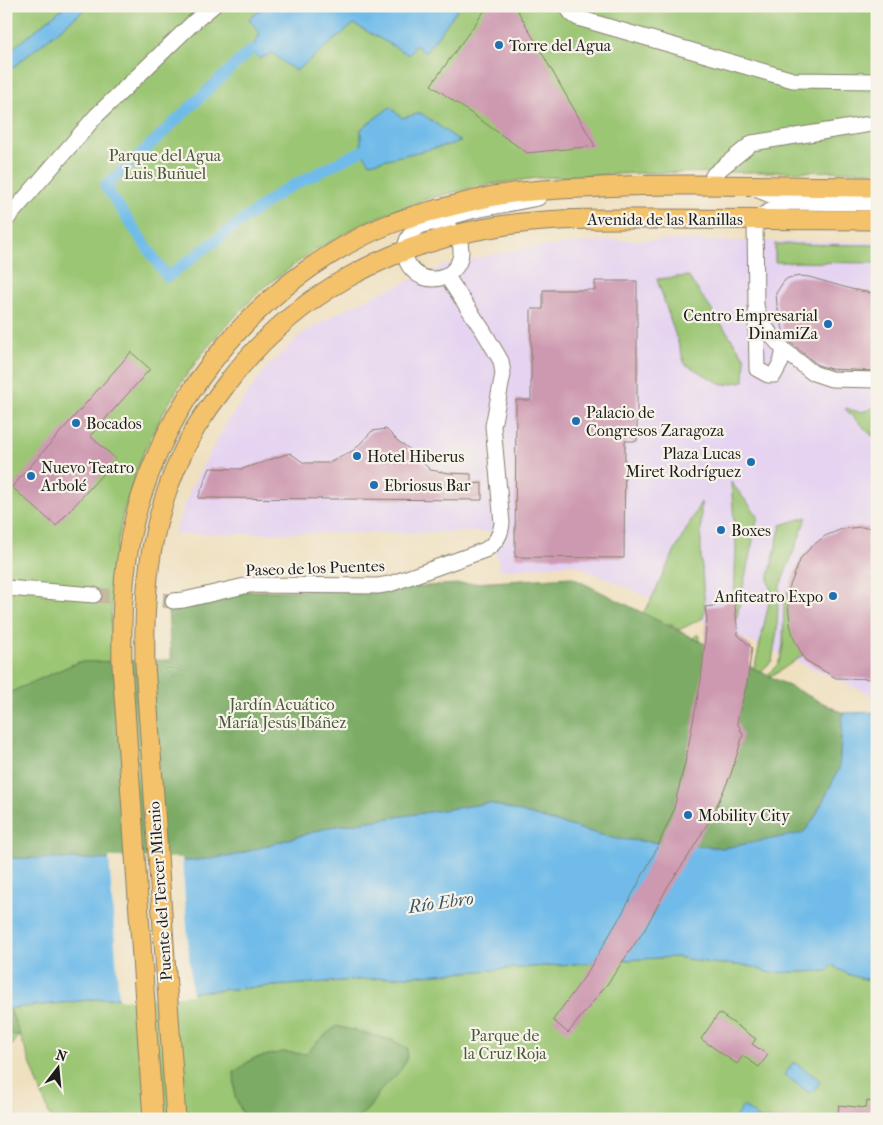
<svg xmlns="http://www.w3.org/2000/svg" width="883" height="1125" font-family="'IM FELL French Canon',serif">
<style>
.built{fill:#e5d3f1}
.green{fill:#9bc673;stroke:#5c7148}
.forest{fill:#7cab65;stroke:#4c6440}
.water{fill:#6fbbe9;stroke:#466c82}
.pier{fill:#efe0c0}
.lines{fill:none;stroke-linecap:round;stroke-linejoin:round}
.canal{stroke:#6fbbe9;stroke-width:11}
.building{fill:#cd99b0}
.minor-tunnel{stroke:#c5b99f;stroke-width:15;stroke-dasharray:15 8;stroke-linecap:butt}
.minor-casing{stroke:#867e6e;stroke-width:17}
.major-casing{stroke:#867e6e;stroke-width:21}
.minor{stroke:#fff;stroke-width:15}
.major{stroke:#f3c26a;stroke-width:19}
.poi-dot{fill:#1f6fb2;stroke:#f7f3e8;stroke-width:2}
.labels{text-anchor:middle;dominant-baseline:central;stroke-width:4.5;stroke-linejoin:round;paint-order:stroke}
.poi-label{font-size:16px;fill:#1c1c1c;stroke:#f7f3e8;text-anchor:start}
.park-label{font-size:16px;fill:#48583a;stroke:#f7f3e8}
.street-label{font-size:16px;fill:#1c1c1c;stroke:#f7f3e8}
.water-label{font-size:18px;font-style:italic;fill:#395464;stroke:#f7f3e8}
</style>
<rect width="100%" height="100%" fill="#f7f3e8"/>
<filter id="ink" filterUnits="userSpaceOnUse"><feTurbulence type="fractalNoise" baseFrequency=".02" numOctaves="2"/><feDisplacementMap in="SourceGraphic" scale="10" xChannelSelector="R" yChannelSelector="G"/><feConvolveMatrix kernelMatrix="1 2 1 2 8 2 1 2 1" color-interpolation-filters="sRGB"/></filter>
<filter id="wash" filterUnits="userSpaceOnUse"><feTurbulence type="fractalNoise" baseFrequency=".0096" numOctaves="4" result="noise"/><feDisplacementMap in="SourceGraphic" scale="20" xChannelSelector="R" yChannelSelector="G"/><feGaussianBlur stdDeviation="1.12" result="paint"/><feColorMatrix in="noise" values="0 0 0 0 0 0 0 0 0 0 0 0 0 0 0 0 0 1.4 0 .05"/><feComposite in="paint" operator="in"/></filter>
<g filter="url(#wash)">
<rect width="100%" height="100%" fill="#efe0c0"/>
<path class="built" d="M615 240 877 242V697L573 564 500 570 492 532 174 534 192 486 226 424 266 368 304 332 351 306 446 265 517 249Z"/>
<path class="green" d="M6 6H877V171L640 173 537 178 480 186 427 199 366 222 309 254 263 288 220 332 198 359 179 386 159 421 142 456 123 514 115 559 111 621 113 665 6 858Z
M775 244 877 245V263L775 262Z
M688 276 745 358 744 381 723 385 685 364 657 279Z
M877 405 876 437 870 434 845 409 847 408C857 414 868 412 877 405Z
M731 482 758 516 736 621 734 598 736 546Z
M701 502V559L705 607 703 618 679 630 669 623 679 635 626 637 649 604 671 558Z
M807 517 780 586 778 602 777 631 772 661 759 673 741 681 717 682 683 677 604 658 605 656C642 664 669 659 698 634L700 636 697 659 720 668 743 672 755 666 771 593 768 580 781 525Z
M789 588C787 615 790 630 803 655L777 673 764 678 778 664 781 656 783 644 784 600Z
M677 957 711 963 750 966 770 973 827 971 833 965C844 975 862 979 877 981V1119H51L20 1035 6 1053V1009L97 999 640 959Z"/>
<path class="forest" d="M571 577 843 713 839 769 814 819 803 834 724 848 616 839 489 803 330 827 232 856 189 861 6 858V694L78 662 171 660 168 608 246 591 362 590Z
M6 1009H10L20 1035H6Z
M336 1026 392 1040 407 1048C410 1067 392 1078 381 1090 371 1103 371 1110 355 1119H245L235 1097 234 1072 254 1058 283 1052 306 1054 317 1042Z"/>
<path class="water" d="M65 6H89L6 73V54Z
M265 6H460L425 53 415 45 409 55 354 24 296 71 284 63 273 53 259 59 251 50 260 33 249 19Z
M390 107 402 118 421 113 461 142 370 163 361 151V129Z
M877 712V981C862 979 844 975 833 965L827 971 770 973 750 966 711 963 677 957 640 959 97 999 6 1009V858L189 861 232 856 330 827 489 803 616 839 724 848 803 833 814 819 839 769 843 713Z
M794 1062 821 1081 811 1094 784 1075Z
M743 1106 760 1119H734Z"/>
<path class="pier" d="M109 857 182 858 192 995 119 1000Z"/>
<g class="lines">
<path class="canal" d="M251 50C202 94 156 142 105 186L167 277 282 191 361 151"/>
</g>
<g id="blocks">
<path class="building" d="M488 6H515L595 146 527 153 431 85Z
M801 276 809 277 851 289 877 294V371L831 369 818 365 791 343 785 337 777 305 776 293 784 281 788 278Z
M595 281H637V441H625L624 558 515 557 516 400H531V309H543V290H595Z
M131 352 150 369 90 436 116 459 56 526 12 487Z
M386 429 399 442 411 450 430 470 449 473 471 474V484L482 483V500L198 498 210 468 242 469 290 453 304 463H329L354 450 372 431Z
M860 527 877 528V679L836 678 805 660 794 639 790 624 788 605 789 588 801 558 812 546 825 536 842 529Z
M734 596 738 635 752 648 747 684 737 722 743 735 731 774 713 814 689 855 668 886 645 929 608 983 568 1033 553 1020 585 976 623 912 656 850 673 812 685 763 701 680 707 620 705 607 721 605Z
M719 1013 756 1039 752 1044 768 1055 759 1067 743 1056 737 1064 701 1039Z
M867 1101 877 1103V1119H837L839 1105 866 1108Z"/>
</g>
</g>
<g filter="url(#ink)">
<use href="#blocks" fill-opacity="0" stroke="#867e6e" stroke-width="1"/>
<g class="lines">
<path class="minor-tunnel" d="M94 595 173 601"/>
<defs>
<path id="minor" d="M566 6 572 14 578 18 793 80 877 81
M707 186 714 174 752 143 877 123
M753 188 787 202 877 203
M787 202 755 219 756 305 759 318 771 335 784 350 813 373 831 379 877 380
M6 220 96 116 195 21 213 6
M432 222 471 211 538 198
M405 251a28 28 0 1 1 56 0a28 28 0 1 1-56 0Z
M756 312 757 369 768 375H774L781 362 784 350
M6 588 94 595
M173 601 184 600 249 585 378 586 390 584 485 550C495 544 501 536 502 523L493 426 503 374 501 361 484 332 446 275"/>
<path id="major" d="M153 1119 122 665C121 608 123 549 142 494 179 382 260 288 365 235 394 220 427 212 459 204 473 201 486 197 500 195 528 190 556 189 583 188 681 182 779 187 877 187
M176 1119 145 664C143 577 152 504 196 427 205 413 215 399 225 386 293 295 389 243 500 226 548 218 597 219 645 219 723 219 800 219 877 220"/>
</defs>
<use href="#minor" class="minor-casing"/>
<use href="#major" class="major-casing"/>
<use href="#minor" class="minor"/>
<use href="#major" class="major"/>
</g>
</g>
<g class="poi-dot">
<circle cx="499" cy="45" r="5"/>
<circle cx="828" cy="324" r="5"/>
<circle cx="576" cy="421" r="5"/>
<circle cx="76" cy="423" r="5"/>
<circle cx="357" cy="456" r="5"/>
<circle cx="751" cy="462" r="5"/>
<circle cx="31" cy="476" r="5"/>
<circle cx="374" cy="485" r="5"/>
<circle cx="721" cy="530" r="5"/>
<circle cx="833" cy="596" r="5"/>
<circle cx="688" cy="815" r="5"/>
</g>
<g class="labels">
<g class="poi-label">
<text x="509" y="45">Torre del Agua</text>
<text x="818" y="315" text-anchor="end">Centro Empresarial<tspan x="818" dy="18">DinamiZa</tspan></text>
<text x="586" y="412">Palacio de<tspan x="586" dy="18">Congresos Zaragoza</tspan></text>
<text x="86" y="423">Bocados</text>
<text x="741" y="453" text-anchor="end">Plaza Lucas<tspan x="741" dy="18">Miret Rodríguez</tspan></text>
<text x="367" y="456">Hotel Hiberus</text>
<text x="41" y="467">Nuevo Teatro<tspan x="41" dy="18">Arbolé</tspan></text>
<text x="384" y="485">Ebriosus Bar</text>
<text x="731" y="530">Boxes</text>
<text x="823" y="596" text-anchor="end">Anfiteatro Expo</text>
<text x="698" y="815">Mobility City</text>
</g>
<g class="park-label">
<text x="165" y="155">Parque del Agua<tspan x="165" dy="18">Luis Buñuel</tspan></text>
<text x="282" y="704">Jardín Acuático<tspan x="282" dy="18">María Jesús Ibáñez</tspan></text>
<text x="505" y="1035">Parque de<tspan x="505" dy="18">la Cruz Roja</tspan></text>
</g>
<g class="street-label">
<text x="665" y="219">Avenida de las Ranillas</text>
<text transform="translate(315 568) rotate(-2)">Paseo de los Puentes</text>
<text transform="translate(160 891) rotate(-94)">Puente del Tercer Milenio</text>
</g>
<g class="water-label">
<text transform="translate(441 903) rotate(-8)">Río Ebro</text>
</g>
</g>
<rect width="883" height="1125" fill="none" stroke="#f7f3e8" stroke-width="25"/>
<g transform="translate(58 1068) rotate(16)" stroke="#f7f3e8" stroke-width="4" paint-order="stroke">
<path d="M0-4L9 19L0 12L-9 19Z" fill="#1c1c1c"/>
<text y="-8" font-size="14" font-weight="bold" text-anchor="middle" fill="#1c1c1c">N</text>
</g>
</svg>
